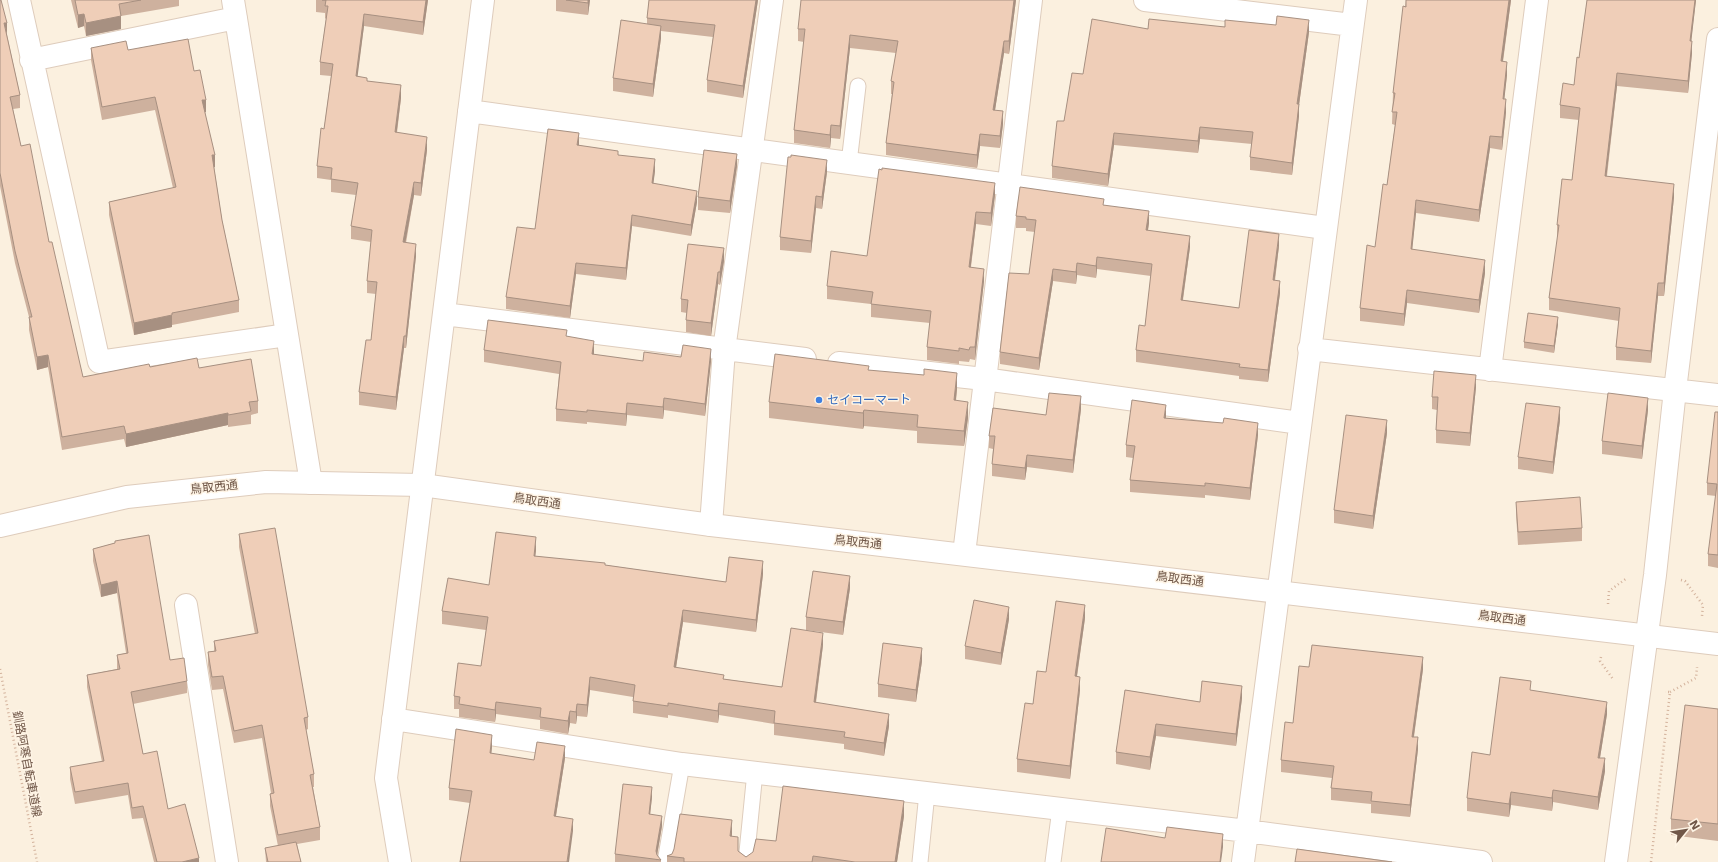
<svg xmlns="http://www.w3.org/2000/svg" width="1718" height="862" font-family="'DejaVu Sans','Noto Sans JP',sans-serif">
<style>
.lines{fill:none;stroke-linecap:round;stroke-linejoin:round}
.service-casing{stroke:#deccbc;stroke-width:17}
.minor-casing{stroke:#deccbc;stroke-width:24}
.tertiary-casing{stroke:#deccbc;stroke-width:24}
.path{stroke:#d3b29c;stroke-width:2.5;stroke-dasharray:1 3;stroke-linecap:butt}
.service{stroke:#fff;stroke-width:15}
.minor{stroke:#fff;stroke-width:22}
.tertiary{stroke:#fff;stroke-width:22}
.wall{fill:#ceb19e}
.shaded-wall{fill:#a79081}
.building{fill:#efceb8;stroke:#a79081}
.shop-dot{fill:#3f7fe0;stroke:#fef4e5;stroke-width:1.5}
.labels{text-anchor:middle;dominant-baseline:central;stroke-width:3;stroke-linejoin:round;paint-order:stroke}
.shop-label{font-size:12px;fill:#366cbe;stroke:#fef4e5;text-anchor:start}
.street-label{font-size:12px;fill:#705748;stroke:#fef4e5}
</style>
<rect width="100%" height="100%" fill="#fbf0df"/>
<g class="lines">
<defs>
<path id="service" d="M849 163 858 86
M665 862 682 764
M746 862 755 772
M920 862 927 793
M1053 862 1060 809"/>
<path id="minor" d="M19 0 99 362 287 335
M233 0 311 483
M1145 0 1352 25
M31 60 236 18
M469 111 1325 228
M444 314 805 359
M1309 349 1718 395
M839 363 984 379 1300 423
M1490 370 1537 0
M711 525 724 350 772 0
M964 554 1031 0
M186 605 227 862
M393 719 682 764 1247 831 1481 862
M400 862 386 778 483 0
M1243 862 1356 0
M1616 862 1655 575 1675 390 1718 39"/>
<path id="tertiary" d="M0 526 127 497 266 482 422 485 711 525 1718 644"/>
</defs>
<use href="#service" class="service-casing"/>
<use href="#minor" class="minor-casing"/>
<use href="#tertiary" class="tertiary-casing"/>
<path class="path" d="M1681 580 1685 581 1703 605 1702 616
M1608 604 1609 591 1627 578
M1601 657 1600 661 1613 679
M0 669 37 862
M1670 692 1696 678 1697 667
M1651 862 1670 692H1665"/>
<use href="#service" class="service"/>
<use href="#minor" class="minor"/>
<use href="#tertiary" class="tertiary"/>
</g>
<path class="wall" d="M0 0 7 35 20 95V108L13 109 21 146 49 242 83 377 150 367 199 368 258 401V413L251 415V424L228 427V425L126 447 124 439 62 450 48 367 37 370 29 330V317L15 263 0 186Z
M71 0H179V6L121 16V29L86 36 84 26 78 28Z
M316 0H428L423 35 364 26 357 76 401 98 397 133 427 150 421 196 414 195 406 243 416 256 406 348H404L396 410 359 405V392L371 340 376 294 367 293V281L371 242 351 239V226L356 195 331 192V180L317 178V166L324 129 331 76 320 75V62L326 19 325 18V13L316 12Z
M556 0H590L588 15 556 11Z
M649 0H758L743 98 707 92V80L713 37 661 31V38L653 97 613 91V78L647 24V18Z
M1016 0 1009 54 1004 53 995 110 1003 124 1000 148 980 146 977 168 886 155V143L892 94H891V81L896 53 850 48 840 139 831 138 830 148 794 143V130L804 42 798 41V29Z
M1406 0H1511L1503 62 1507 75 1504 99 1506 112 1502 150 1490 148 1479 222 1416 213 1412 249 1485 273 1479 313 1407 303 1404 326 1360 321V308L1375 247 1387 185 1395 125 1392 124 1393 93Z
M1587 0H1696L1691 41 1692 53 1688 93 1617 86 1607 176 1674 197 1664 296H1658L1651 363 1616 360V347L1619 321 1549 310V298L1558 237H1557V225L1572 180 1579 120 1560 118V105L1574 85 1579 58Z
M1276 25 1309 32 1299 105V116L1292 175 1250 170V157L1252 144 1200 139 1198 153 1114 145 1108 186 1052 178V166L1064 121 1083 74 1148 29Z
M91 48 128 50 194 71 206 112H205L215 167H214L222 220 239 300V312L172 325V327L134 335 109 215V202L173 188 155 110 102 120 91 60Z
M579 145 618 155 655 171 653 183 697 202 691 236 632 226 626 280 576 274 570 318 506 309V297L535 229Z
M737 166 730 213 698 210V197Z
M827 172 822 209 816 208 811 253 780 250V237Z
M995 195 991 226 976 224 971 267 984 281 975 360 970 359 969 362 959 361V364L927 360V347L930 323 871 317V304L827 299V286L867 256Z
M1104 205 1149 223 1148 230 1190 247 1183 300 1239 308 1279 246 1275 281 1280 293 1268 382 1239 379V376L1136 362V350L1145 326 1151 276 1097 269 1096 278 1077 275 1076 284 1053 281 1039 370 1000 364V352L1029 274 1035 232 1026 231V228H1016V216Z
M724 261 720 285 718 284 711 336 686 332V320L687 313 681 312V299Z
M1558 324 1554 353 1524 348V342Z
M567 336 594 353V355L643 361H711L705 416 664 410 663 419 627 415 626 426 587 422V424L556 421V409L559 374 484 362V350Z
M869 370 957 389 956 401 968 418 964 446 917 443V431L864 426 863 429 769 418V402Z
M1476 387 1470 446 1436 443V430L1437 410 1432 409V397Z
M1081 409 1073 473 1027 467 1025 480 992 476V464L993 449 989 448V436L1046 415Z
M1648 410 1642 459 1602 454V441Z
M1718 412V568L1708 566V554L1716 496 1707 495V483Z
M1166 418 1258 435 1250 500 1205 495V498L1130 492V480L1133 458 1126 457V445Z
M1560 420 1553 474 1518 469V457Z
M1387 433 1373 529 1334 523V510Z
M1516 502 1582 528V541L1518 545 1516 514Z
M239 534 308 717V729L306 730 314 774V787H313L320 827V840L297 844 301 862H266L265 848 278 846 270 806V794L271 793 262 738 234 743 223 689 212 690 208 665V652L214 651V641L255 634 239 547Z
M115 541 170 660 187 681V693L133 704 143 754 168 809 199 862H154L143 818 132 819 128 795 75 804 70 779V767L102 762 87 687V675L117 669V655L126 653 117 593 101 597 93 561V549L115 543Z
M536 550 535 556 605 565 726 582 763 574 756 632 683 622 676 668 724 679 782 687 823 645 816 703 889 726 884 756 844 749V744L774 735V724L719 715 718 723 668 715V718L633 713V697L590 690 587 717 577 716 576 724 570 723 568 734 540 729V720L496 714 495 722 459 717V709H454V696L481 666 486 630 442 624V611L489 585Z
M850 588 843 635 806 630V617Z
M1085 618 1077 677 1080 690 1070 779 1017 772V759L1033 704 1046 672Z
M1009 619 1001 665 965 659V646Z
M922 661 916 702 878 697V684Z
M1309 667 1423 669 1414 737 1418 749 1410 817 1371 813V804L1331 800V788L1332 778 1281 772V760L1293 723Z
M1125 690 1200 702 1242 698 1236 746 1156 736 1150 770 1116 764V752Z
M1531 690 1607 714 1600 758 1605 771 1598 810 1553 802 1552 811 1511 805 1509 817 1467 811V798L1490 755Z
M1718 709V841L1671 835V819Z
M492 747 491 754 534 760 565 758 556 816 573 831 470 803 449 800V788Z
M652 797 650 815 662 826 657 856 661 860V862H615V854Z
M904 816 897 862H667V856L732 834V836L738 851 746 857 776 841Z"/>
<path class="shaded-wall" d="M426 0H428L423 35V22Z
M588 0H590L588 15Z
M756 0H758L743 98V86Z
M1014 0H1016L1009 54V41Z
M1509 0H1511L1501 74V61Z
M1695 0H1696L1690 53V41Z
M84 14V26L78 28V15Z
M364 14V26L356 89V76Z
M121 16V29L86 36V23Z
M1309 20V32L1299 105V116L1292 175V163L1297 104Z
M4 23H7V35Z
M661 26V38L653 97V84Z
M850 35V48L840 139V126Z
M1004 41V53L993 123V110Z
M1692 41V53L1688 93V81Z
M1507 62V75L1503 112V99Z
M1617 73V86L1605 188V176Z
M401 85V98L395 145V132Z
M1506 99V112L1502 150V137Z
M202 100H206V112L202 113Z
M1003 111V124L1000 148V136Z
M831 125V138L830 148V135Z
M1200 127V139L1198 153V141Z
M579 133V145L577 157V145Z
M1114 133V145L1108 186V174Z
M980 134V146L977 168V155Z
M1490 136V148L1479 222V210Z
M427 137V150L421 196V183Z
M737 154V166L730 213V201Z
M212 155H215V167L212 168Z
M655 159V171L652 195V183Z
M827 160V172L822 209V197Z
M414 182V195L403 255V242Z
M995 183V195L991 226V213Z
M1674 184V197L1664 296V283Z
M697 191V202L691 236V225Z
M816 196V208L811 253V241Z
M1416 200V213L1411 262V249Z
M1149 211V223L1146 242V230Z
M976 212V224L969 280V267Z
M632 215V226L626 280V268Z
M1279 234V246L1273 292V280Z
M1190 236V247L1181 312V300Z
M416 244V256L406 348V336Z
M724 248V261L720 285V272Z
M1097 257V269L1096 278V266Z
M1485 260V273L1479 313V300Z
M576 263V274L570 318V306Z
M1077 263V275L1076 284V272Z
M984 269V281L975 360V347Z
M1053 269V281L1039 370V358Z
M718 272V284L711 336V323Z
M1280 281V293L1268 382V370Z
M1658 283V296L1651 363V351Z
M1407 290V303L1404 326V314Z
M172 315V327L134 335V323Z
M1558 317V324L1554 353V346Z
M404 336V348L396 410V397Z
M594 341V353L592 367V354Z
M711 349V361L705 416V404Z
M48 355V367L37 370V357Z
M957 373V389L954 416V400Z
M1476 375V387L1470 446V433Z
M1081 396V409L1073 473V460Z
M664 398V410L663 419V407Z
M1648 398V410L1642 459V446Z
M968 402V418L964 446V431Z
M627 403V415L626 426V414Z
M1166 405V417L1164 430V418Z
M1560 407V420L1553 474V462Z
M864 410V426L863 429V413Z
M228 413V425L126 447V434Z
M1387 420V433L1373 529V516Z
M1258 423V435L1250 500V488Z
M1027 455V467L1025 480V468Z
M536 537V550L534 569V556Z
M763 561V574L756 632V620Z
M850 576V588L843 635V622Z
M117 581V593L101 597V585Z
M1085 605V618L1075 689V676Z
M1009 607V619L1001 665V653Z
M683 610V622L674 680V667Z
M823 633V645L814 715V702Z
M922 648V661L916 702V690Z
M1423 657V669L1412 749V737Z
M590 677V690L587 717V705Z
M1080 677V690L1070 779V766Z
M1242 686V698L1236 746V734Z
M496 702V714L495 722V710Z
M1607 702V714L1598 770V758Z
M719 703V715L718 723V711Z
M577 704V716L576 724V712Z
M570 711V723L568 734V721Z
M889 714V726L884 756V743Z
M1156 724V736L1150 770V757Z
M492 735V747L490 766V753Z
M1418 737V749L1410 817V805Z
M565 746V758L554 828V816Z
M1605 758V771L1598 810V797Z
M652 787V797L649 824V814Z
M1553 790V802L1552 811V798Z
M1511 792V805L1509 817V804Z
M904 801V816L897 862H895Z
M662 816V826L656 861V851Z
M573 819V831L569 862H567Z
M732 820V834L730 850V836Z
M1223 834V847L1221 862H1220Z
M199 858V862H182Z"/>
<path class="building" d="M0 0H1L7 23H4L20 95 10 97 21 146 30 144 49 242H52L83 377 149 364 150 367 197 358 199 368 251 359 258 401 249 402 251 411 228 415V413L126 434 124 426 62 437 48 355 37 357 29 317H32L15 251 0 173Z
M75 0H141L119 4 121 16 86 23 84 14 78 15Z
M322 0H426L423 22 364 14 356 76 367 78V81L401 85 395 132 427 137 421 183 414 182 403 242 416 244 406 336H404L396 397 359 392 366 340H371L377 282 367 281 372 230 351 226 358 183 331 179 332 168 317 166 321 128 324 129 333 64 320 62 328 6H325L326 0Z
M566 0H588V3Z
M649 0H756L743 86 707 80 715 25 647 18Z
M801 0H1014L1009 41H1004L993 110 1003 111 1000 136 980 134 977 155 886 143 894 82 891 81 898 41 850 35 840 126 831 125 830 135 794 130 805 29H798Z
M1406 0H1509L1501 61 1507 62 1503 99H1506L1502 137 1490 136 1479 210 1416 200 1411 249 1485 260 1479 300 1407 290 1404 314 1360 308 1367 245 1375 247 1383 184 1387 185 1397 112H1392L1395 93H1393L1403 6 1406 7Z
M1587 0H1695L1690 41H1692L1688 81 1617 73 1605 176 1674 184 1664 283H1658L1651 351 1616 347 1620 308 1549 298 1559 225H1557L1562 179 1572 180 1580 108 1560 105 1563 83 1574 85 1577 57 1579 58Z
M1277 16 1309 20 1297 104H1299L1292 163 1250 157 1253 132 1200 127 1198 141 1114 133 1108 174 1052 166 1057 121H1064L1072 73 1083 74 1092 19 1148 29 1149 19 1225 27V20L1276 25Z
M621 20 661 26 653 84 613 78Z
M188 39 194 71 200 70 206 100H202L215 155H212L222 220 239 300 172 313V315L134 323 109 202 176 187 155 97 102 107 91 48 126 41 128 50Z
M548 129 579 133 577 145 618 151V155L655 159 652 183 697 191 691 225 632 215 626 268 576 263 570 306 506 297 517 227 535 229Z
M704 150 737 154 730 201 698 197Z
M791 155 827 160 822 197 816 196 811 241 780 237 788 157H791Z
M882 168 995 183 991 213 976 212 969 267 984 269 975 347H970L969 350 959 348V351L927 347 931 311 871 304 873 292 827 286 831 251 867 256 879 169 882 170Z
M1020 187 1104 199 1103 205 1149 211 1146 230 1190 236 1181 300 1239 308 1249 230 1279 234 1273 280 1280 281 1268 370 1239 367 1240 364 1136 350 1139 325 1145 326 1152 264 1097 257 1096 266 1077 263 1076 272 1053 269 1039 358 1000 352 1009 273 1029 274 1036 220 1026 219V217L1016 216Z
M688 244 724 248 720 272H718L711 323 686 320 688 300 681 299Z
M1528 313 1558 317 1554 346 1524 342Z
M488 320 567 330 566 336 594 341 592 354 643 361 644 352 681 357 683 345 711 349 705 404 664 398 663 407 627 403 626 414 587 410V412L556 409 561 362 484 350Z
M775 354 869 366 868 370 924 375V369L957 373 954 400 968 402 964 431 917 427 918 415 864 410 863 413 769 402Z
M1434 371 1476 375 1470 433 1436 430 1438 397H1432Z
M1049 393 1081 396 1073 460 1027 455 1025 468 992 464 995 436H989L993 408 1046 415Z
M1608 393 1648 398 1642 446 1602 441Z
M1132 400 1166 405 1164 418 1223 423 1224 418 1258 423 1250 488 1205 483V486L1130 480 1135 446 1126 445Z
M1526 403 1560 407 1553 462 1518 457Z
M1715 412H1718V555L1708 554 1717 484 1707 483Z
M1346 415 1387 420 1373 516 1334 510Z
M1580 497 1582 528 1518 532 1516 502Z
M275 528 308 717 304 718 314 774 310 775 320 827 278 835 270 794 274 793 262 725 234 731 223 676 212 677 208 652 216 651 214 641 258 633 239 534Z
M496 532 536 537 534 556 605 563V565L726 582 729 557 763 561 756 620 683 610 674 667 724 675 723 679 782 687 791 628 823 633 814 702 889 714 884 743 844 737 845 732 774 723 775 711 719 703 718 711 668 703V706L633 701 635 685 590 677 587 705 577 704 576 712 570 711 568 721 540 717 541 708 496 702 495 710 459 704 460 697 454 696 458 663 481 666 488 617 442 611 448 578 489 585Z
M149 535 170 660 184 658 187 681 131 692 143 754 157 751 168 809 185 804 199 858 182 862H157L143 806 132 808 128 783 75 792 70 767 104 761 87 675 120 669 117 655 128 653 117 581 101 585 93 549 115 543V541Z
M813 571 850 576 843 622 806 617Z
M974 600 1009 607 1001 653 965 646Z
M1056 601 1085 605 1075 676 1080 677 1070 766 1017 759 1025 703 1033 704 1037 671 1046 672Z
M883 643 922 648 916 690 878 684Z
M1312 645 1423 657 1412 737H1418L1410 805 1371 801 1372 792 1331 788 1334 766 1281 760 1285 722 1293 723 1299 666 1309 667Z
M1500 677 1531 681 1530 690 1607 702 1598 758H1605L1598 797 1553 790 1552 798 1511 792 1509 804 1467 798 1472 752 1490 755Z
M1202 681 1242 686 1236 734 1156 724 1150 757 1116 752 1125 690 1200 702Z
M1685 705 1718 709V824L1671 819Z
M456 729 492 735 490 753 534 760 537 742 565 746 554 816 573 819 567 862H460L472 791 449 788Z
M623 784 652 787 649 814 662 816 656 851 657 855 661 860 615 854Z
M783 786 904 801 895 862H855L813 856 812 862H684V858L667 856 672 854 674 849 680 814 732 820 730 836 738 837V851L746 857 753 852 756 839 776 841Z
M1167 827 1223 834 1220 862H1101L1106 828 1165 838Z
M296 842 301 862H268L265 848Z
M1297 849 1392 862H1295Z"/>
<circle class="shop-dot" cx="819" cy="400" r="4"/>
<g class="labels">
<g class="shop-label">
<text x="827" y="400">セイコーマート</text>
</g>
<g class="street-label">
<text transform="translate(214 487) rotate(-6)">鳥取西通</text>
<text transform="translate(537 501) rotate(8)">鳥取西通</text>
<text transform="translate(858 542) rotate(6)">鳥取西通</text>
<text transform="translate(1180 579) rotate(7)">鳥取西通</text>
<text transform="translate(1502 618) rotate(7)">鳥取西通</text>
<text transform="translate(27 764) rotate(79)">釧路阿寒自転車道線</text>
</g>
</g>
<g transform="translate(1686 830) rotate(60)" stroke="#fef4e5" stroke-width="3" paint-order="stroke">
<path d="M0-3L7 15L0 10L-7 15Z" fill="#705748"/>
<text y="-6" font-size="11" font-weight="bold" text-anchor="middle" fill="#705748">N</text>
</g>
</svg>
